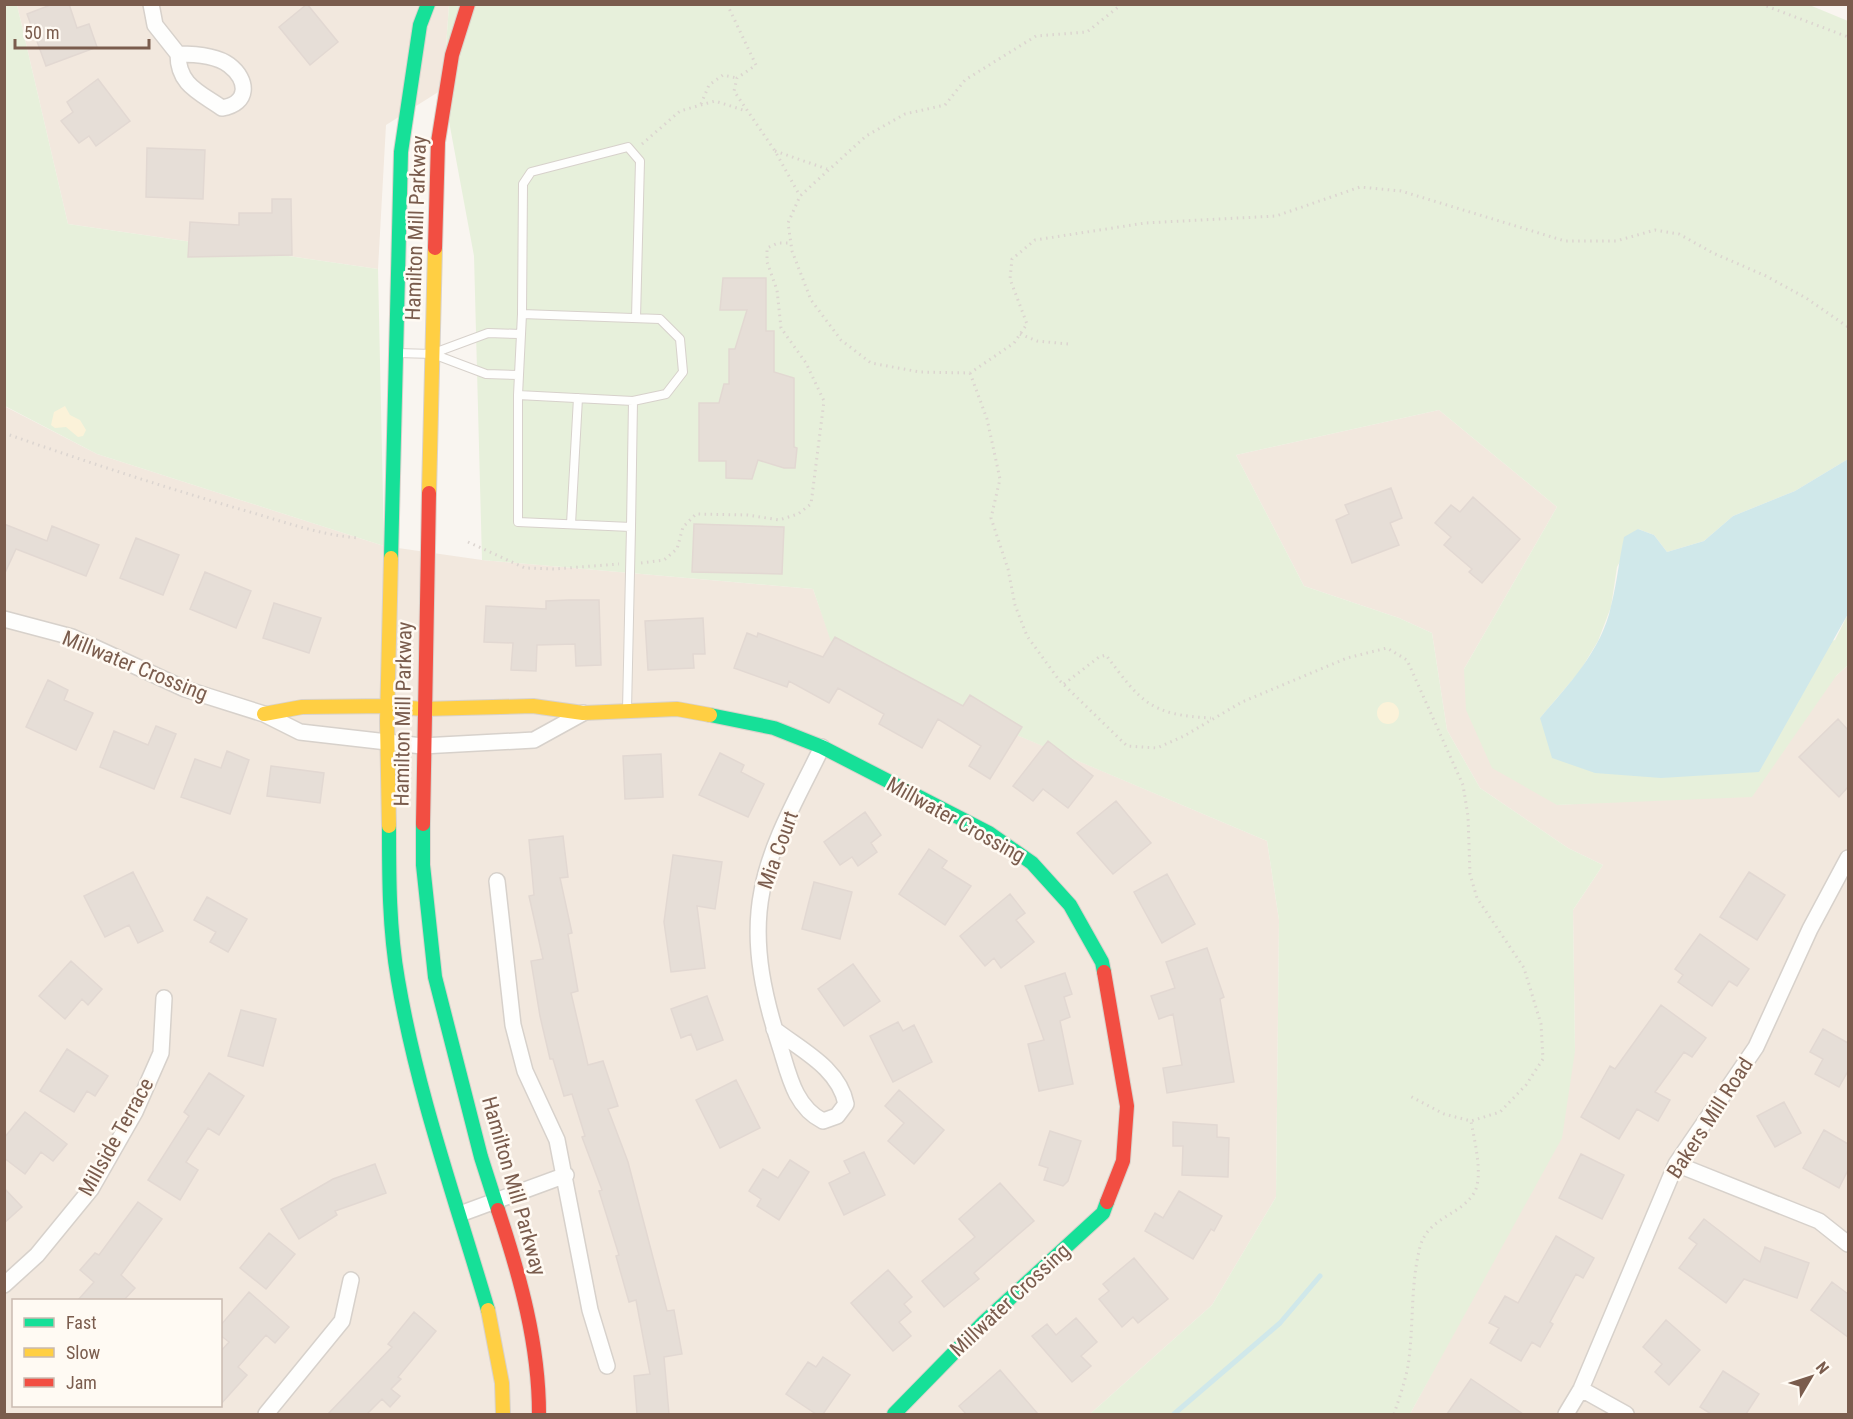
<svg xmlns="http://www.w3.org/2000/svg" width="1853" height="1419" font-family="'Roboto Condensed',sans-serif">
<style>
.residential{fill:#f2e8de;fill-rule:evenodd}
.green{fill:#e7f0db}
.sand{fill:#fbf2d9}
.water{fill:#d0e8ea}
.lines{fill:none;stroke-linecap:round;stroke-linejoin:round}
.stream{stroke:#d0e8ea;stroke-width:5}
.building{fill:#e6ded7;stroke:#e2d8d2;stroke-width:1.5}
.lane-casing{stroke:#d7d1cb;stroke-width:10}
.street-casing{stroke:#d7d1cb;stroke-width:18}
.fast-casing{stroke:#d9d2cb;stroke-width:16}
.slow-casing{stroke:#d9d2cb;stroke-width:16}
.jam-casing{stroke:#d9d2cb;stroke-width:16}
.path{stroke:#dcd5d0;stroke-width:3;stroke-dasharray:1.5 4.5;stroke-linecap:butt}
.lane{stroke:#fefefd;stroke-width:8}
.street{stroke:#fefefd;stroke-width:15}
.fast{stroke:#16e098;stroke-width:14}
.slow{stroke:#ffcf43;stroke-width:14}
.jam{stroke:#f24e42;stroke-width:14}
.labels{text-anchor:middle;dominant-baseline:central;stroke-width:5;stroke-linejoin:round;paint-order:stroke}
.street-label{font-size:21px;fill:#7a5c4d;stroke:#fffaf3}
</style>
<rect width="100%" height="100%" fill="#f9f5f0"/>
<path class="residential" d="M17 5H449L443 89 386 125 378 269 68 224Z
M4 406 97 454 384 546 482 560 813 589 838 659 1267 841 1279 920 1276 1197 1212 1305 1090 1414H5ZM14 1300H220V1406H14Z
M1439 410 1557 507 1464 669 1557 805 1609 802 1836 676 1848 665V1414H1410L1431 1375 1575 1051 1573 910 1603 865 1568 848 1480 788 1447 730 1432 633 1399 618 1304 586 1236 455Z"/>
<path class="green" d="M1807 4 1848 21V459L1795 491 1733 516 1704 541 1667 552 1654 535 1638 529 1617 567 1611 607 1598 641 1580 671 1540 718 1835 640 1848 614V665L1836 676 1752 797 1557 805 1492 768 1466 710 1464 669 1557 507 1439 410 1236 455 1304 586 1399 618 1432 633 1447 730 1480 788 1568 848 1603 865 1573 910 1575 1051 1562 1138 1410 1414H1090L1212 1305 1276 1197 1279 920 1267 841 837 659 813 589 482 560 474 256 443 89 449 5Z
M4 5H17L68 224 378 269 384 546 97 454 5 406Z"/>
<path class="sand" d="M65 406 70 415 80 420 86 430 83 436 78 437 66 427 55 428 51 425 54 412Z
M1377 713a11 11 0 1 1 22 0a11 11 0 1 1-22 0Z"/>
<path class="water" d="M1848 459V614L1759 772 1661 778 1595 773 1552 758 1540 718C1568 685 1602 650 1611 606 1617 583 1619 560 1624 537L1638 529 1654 535 1667 552 1704 541 1733 516 1795 491Z"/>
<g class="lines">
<path class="stream" d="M1174 1414 1280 1323 1320 1276"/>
</g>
<path class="building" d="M53 4H69L77 28 89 24 97 47 46 66 27 14Z
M307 4 338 42 310 65 279 27Z
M98 79 130 121 96 146 89 136 79 143 61 121 73 112 67 102Z
M147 148 205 150 203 199 146 197Z
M272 199H291L292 255 188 257 190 222 239 225V213H272Z
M723 278H766V331H774V372L794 378V447L797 448 795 468H784L758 460 752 479 726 478V461H699V403H719L724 384H729V349H735L747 310H720Z
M1391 488 1402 518 1390 523 1399 545 1352 563 1336 520 1349 514 1345 505Z
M1473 497 1520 539 1482 583 1469 572 1472 569 1444 545 1451 537 1435 523 1451 505 1460 512Z
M4 524 47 541 52 526 99 545 86 576 16 549 4 575Z
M694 524 784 527 782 574 692 572Z
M136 538 179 555 163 595 120 578Z
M205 572 251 591 236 628 190 609Z
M569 600H599L601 665 576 666 575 644 537 645 536 671 511 670 513 643 484 642 486 606 546 609V601Z
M274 603 321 618 309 653 263 638Z
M703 618 705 654H693L694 668 648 670 645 621Z
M747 633 757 637 758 633 823 657 835 637 963 706 970 695 1022 727 990 779 969 766 981 746 938 719 922 748 879 724 884 714 838 688 829 703 789 681 787 687 734 668Z
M48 680 68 690 64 700 93 713 76 750 26 727Z
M1838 719 1848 730V787L1839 797 1799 757Z
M156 726 176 734 154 789 100 767 114 731 148 745Z
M1048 741 1093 776 1068 808 1043 789 1033 801 1013 786Z
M227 751 249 760 230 814 181 797 195 759 221 768Z
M720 753 744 765 741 772 764 784 748 817 699 795Z
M661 754 663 797 625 799 623 756Z
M271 766 324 773 320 803 267 796Z
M1116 801 1151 843 1113 874 1077 833Z
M865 812 881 835 871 843 877 852 858 866 852 857 840 865 824 842Z
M563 836 568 877 560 878 572 933 568 934 578 991 571 993 588 1065 603 1061 618 1106 608 1109 628 1162 667 1311 674 1310 682 1354 664 1357 669 1414H637L634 1376 650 1374 636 1300 629 1302 616 1256 619 1255 599 1191 602 1190 582 1137 585 1136 572 1094 564 1096 553 1059H550L540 1016 531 961 543 959 529 896 534 895 529 840Z
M929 849 947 861 942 868 971 886 945 925 899 894Z
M673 855 722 862 715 909 697 906 705 968 671 972 664 922Z
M133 872 163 931 138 943 129 925 105 937 84 896Z
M1749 872 1785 895 1757 940 1720 917Z
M1167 874 1195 924 1162 943 1134 892Z
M814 882 852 892 840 939 802 929Z
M1010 894 1025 913 1016 920 1034 942 1001 968 994 958 985 966 960 936Z
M207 897 247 919 228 952 210 942 216 932 194 920Z
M1700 934 1749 969 1737 986 1729 981 1712 1006 1678 982 1683 975 1675 969Z
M1207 948 1224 997 1220 999 1234 1082 1167 1093 1163 1068 1182 1065 1173 1014 1159 1019 1151 996 1175 988 1166 962Z
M71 961 102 989 88 1005 82 999 65 1019 39 996Z
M853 964 880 1001 844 1026 818 989Z
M1065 973 1072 994 1064 997 1070 1017 1060 1021 1073 1084 1039 1091 1028 1044 1044 1040 1025 986Z
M707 996 723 1040 697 1050 691 1034 681 1038 671 1009Z
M1661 1005 1706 1038 1692 1057 1684 1052 1655 1092 1670 1100 1658 1121 1637 1109 1619 1139 1581 1117 1610 1066 1615 1069Z
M241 1010 276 1019 263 1066 228 1056Z
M898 1022 903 1031 914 1025 932 1062 893 1082 870 1036Z
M1823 1029 1848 1043V1071L1839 1087 1815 1074 1823 1059 1810 1052Z
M67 1049 108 1076 95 1096 87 1091 74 1112 40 1091Z
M209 1073 244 1096 219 1135 208 1128 186 1162 198 1170 180 1200 148 1180 189 1116 184 1112Z
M736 1080 760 1128 720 1148 696 1100Z
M899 1090 944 1130 914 1164 888 1141 904 1123 885 1106Z
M1784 1102 1801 1133 1775 1147 1757 1116Z
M25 1112 67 1144 53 1161 41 1152 25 1174 4 1158V1138Z
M1173 1122 1217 1125V1137L1229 1138 1228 1177 1182 1175 1183 1146H1173Z
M1824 1130 1848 1144V1170L1839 1188 1803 1168Z
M1050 1131 1081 1141 1068 1181 1063 1186 1044 1180 1048 1168 1039 1165Z
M864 1152 885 1195 844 1215 829 1183 850 1173 844 1161Z
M1581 1154 1624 1175 1602 1219 1559 1198Z
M790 1160 809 1172 779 1220 757 1206 761 1199 749 1191 763 1169 778 1178Z
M375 1164 386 1193 335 1211 337 1215 299 1239 281 1209 333 1179Z
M1000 1183 1034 1221 974 1273 979 1279 944 1307 922 1281 975 1237 959 1219Z
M4 1188 22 1207 4 1223Z
M1179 1191 1222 1216 1214 1231 1211 1229 1193 1259 1145 1231 1155 1213 1163 1218Z
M138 1202 162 1219 121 1275 135 1288 124 1300H78L94 1282 80 1270 95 1253 99 1255Z
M1704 1219 1760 1262 1765 1247 1809 1263 1797 1298 1744 1279 1726 1303 1679 1268 1697 1244 1689 1238Z
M269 1233 295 1254 266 1289 240 1268Z
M1556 1236 1594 1258 1583 1278 1576 1274 1550 1322 1553 1324 1540 1347 1532 1342 1521 1361 1490 1343 1499 1328 1489 1323 1505 1296 1518 1303Z
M1134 1258 1168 1299 1138 1323 1133 1317 1122 1327 1099 1299 1109 1291 1103 1284Z
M888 1270 912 1297 904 1304 911 1312 899 1322 911 1336 893 1351 851 1303Z
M1832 1282 1848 1294V1337L1811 1310Z
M249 1292 289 1327 275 1343 266 1335 238 1367 247 1375 220 1405V1352L229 1342 220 1335V1326Z
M414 1312 436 1331 398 1377 401 1379 391 1389 400 1396 390 1407 382 1399 367 1414H328L392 1347 388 1344Z
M1076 1318 1097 1342 1081 1356 1091 1366 1072 1382 1032 1336 1047 1324 1056 1335Z
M1666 1320 1700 1350 1669 1385 1655 1372 1662 1364 1643 1347Z
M823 1357 850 1375 823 1414H816L786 1394 808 1362 816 1367Z
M1000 1370 1038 1414H966L959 1406Z
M1723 1371 1759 1394 1746 1414H1711L1700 1407Z
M1471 1379 1523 1414H1447Z"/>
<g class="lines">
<defs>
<path id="lane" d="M522 314 523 184 531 172 628 147 640 161 636 318
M397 353 433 354 486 374 518 375
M434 353 488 333 520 334
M518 395 633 401 666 394 683 372 680 339 660 319 522 314 518 395V522L631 527 633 401
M571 524 578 398
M627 710 631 527"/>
<path id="street" d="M151 4 155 25 178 54
M178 54C193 54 216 55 229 65 249 80 249 104 222 108 199 92 178 85 178 54Z
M4 619 72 637 185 689 264 714 300 732 422 746 534 740 583 713
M497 881 513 1025 525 1071 557 1140 590 1310 607 1366
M774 1029C801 1050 839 1068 846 1104L837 1116 823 1121C797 1108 790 1080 782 1053 765 1001 751 946 762 891 771 841 800 793 822 747
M1676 1164 1819 1221 1848 1244
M460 1214 566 1175
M4 1285 37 1255 91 1189 135 1112 161 1053 164 998
M1581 1389 1626 1414
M266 1414 342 1321 351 1280
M1566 1414 1581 1389 1676 1164 1756 1047 1810 929 1848 858"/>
<path id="fast" d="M391 558 401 152 420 25 428 4
M710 715 774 728 822 747 989 833 1032 863 1070 905 1102 962 1104 972
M423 824V865L435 977 481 1157 498 1210
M389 826C389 877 389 929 398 980 417 1092 456 1201 488 1310
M894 1414 983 1323 1103 1213 1107 1202"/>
<path id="slow" d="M429 493 435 248
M264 714 302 707 388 706 423 709 533 706 583 713 677 709 710 715
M389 826 387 721 391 558
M488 1310 502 1383 503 1414"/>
<path id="jam" d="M435 248 438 142 452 55 468 4
M423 824 429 493
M1104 972 1127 1106 1123 1161 1107 1202
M498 1210C520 1276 539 1344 539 1414"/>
</defs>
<use href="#lane" class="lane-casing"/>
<use href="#street" class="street-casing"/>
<use href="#fast" class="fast-casing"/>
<use href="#slow" class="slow-casing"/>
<use href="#jam" class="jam-casing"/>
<path class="path" d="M727 4 756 65 737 78 734 91 775 151 800 196
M1122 4 1087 32 1036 36 965 80 945 105 905 114 866 136 800 196 788 223 792 251 811 300 841 340 871 363 920 372 970 373 1014 343 1027 324 1010 279 1012 259 1035 240 1145 223 1276 216 1360 187 1401 191 1565 241H1616L1655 230 1679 234 1713 253 1766 276 1806 298 1848 327
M1761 4 1848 37
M701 104 709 85 723 75 737 78
M642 144 680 111 715 101 743 110
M775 151 827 169
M1020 334 1037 341 1068 344
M970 373 987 419 1000 479 991 518 1008 569 1015 605 1027 636 1059 680 1127 746 1157 748 1184 736 1242 702 1347 658 1387 648 1407 660 1463 785 1468 816 1470 874 1477 898 1524 968 1541 1024 1543 1059 1526 1085 1500 1112 1471 1121 1444 1114 1408 1095
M4 433C84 461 163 487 243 510 282 521 319 535 359 538
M468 542 525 568 554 569 619 564
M641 563 664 560 677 549 683 527 696 514 748 515 779 520 798 514 811 504 824 401 806 363 781 328 777 290 767 262V248L778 243H790
M1064 684 1099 657 1106 655C1141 702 1150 715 1211 718
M1394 1414C1399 1399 1405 1382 1408 1366 1414 1327 1410 1286 1420 1247 1428 1217 1460 1216 1474 1193 1484 1177 1474 1139 1471 1121"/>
<use href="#lane" class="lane"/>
<use href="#street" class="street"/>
<use href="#fast" class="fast"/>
<use href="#slow" class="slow"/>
<use href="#jam" class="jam"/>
</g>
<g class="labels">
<g class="street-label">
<text transform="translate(416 228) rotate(-88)">Hamilton Mill Parkway</text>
<text transform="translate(135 666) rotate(22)">Millwater Crossing</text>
<text transform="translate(403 714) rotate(-89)">Hamilton Mill Parkway</text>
<text transform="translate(956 820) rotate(29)">Millwater Crossing</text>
<text transform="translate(778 850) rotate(-70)">Mia Court</text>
<text transform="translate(1710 1118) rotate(-57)">Bakers Mill Road</text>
<text transform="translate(116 1137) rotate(-61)">Millside Terrace</text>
<text transform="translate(514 1186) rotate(74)">Hamilton Mill Parkway</text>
<text transform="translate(1010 1300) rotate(-43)">Millwater Crossing</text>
</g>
</g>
<rect width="1853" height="1419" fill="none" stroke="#7a5c4d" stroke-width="12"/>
<rect x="12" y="1299" width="210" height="108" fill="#fffaf3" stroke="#cabbb1" stroke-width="1.5"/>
<rect x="24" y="1318" width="30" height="9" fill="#16e098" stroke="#cabbb1" stroke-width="1.5"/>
<text x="66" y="1329" font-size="18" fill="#7a5c4d">Fast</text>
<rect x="24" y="1348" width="30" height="9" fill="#ffcf43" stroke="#cabbb1" stroke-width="1.5"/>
<text x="66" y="1359" font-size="18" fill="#7a5c4d">Slow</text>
<rect x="24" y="1378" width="30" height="9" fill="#f24e42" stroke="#cabbb1" stroke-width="1.5"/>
<text x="66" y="1389" font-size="18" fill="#7a5c4d">Jam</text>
<g transform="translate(1811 1377) rotate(51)" stroke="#fffaf3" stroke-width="4.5" paint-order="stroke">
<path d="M0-4.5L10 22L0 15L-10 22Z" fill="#7a5c4d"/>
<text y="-9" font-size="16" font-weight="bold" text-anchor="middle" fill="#7a5c4d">N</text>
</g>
<path d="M15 39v9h134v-9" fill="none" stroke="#7a5c4d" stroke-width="3"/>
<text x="24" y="39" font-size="18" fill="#7a5c4d" stroke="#fffaf3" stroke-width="4.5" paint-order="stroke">50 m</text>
</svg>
